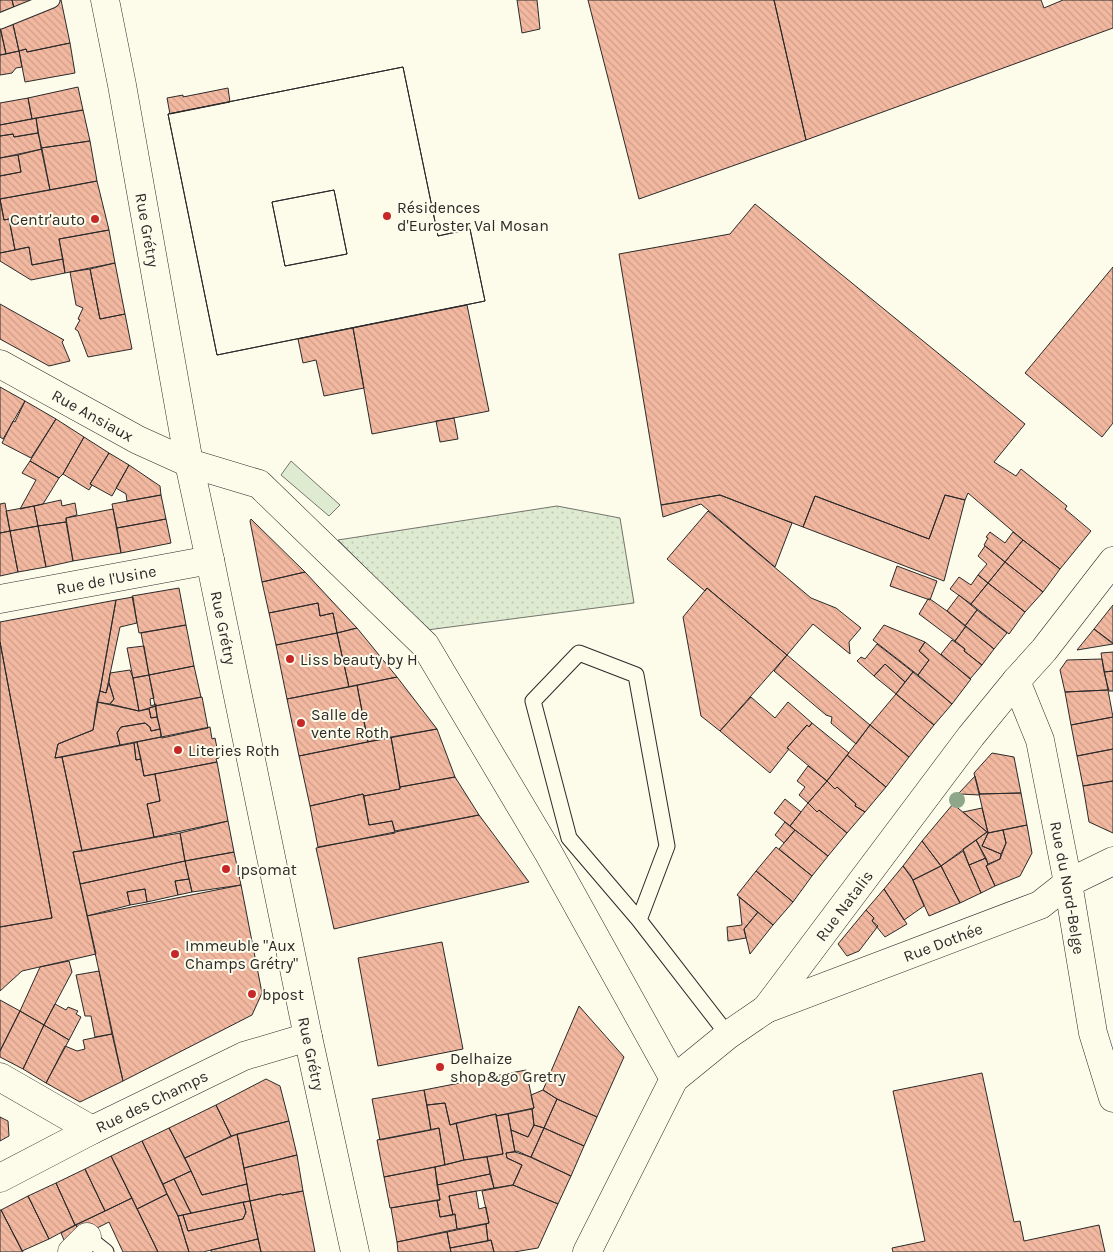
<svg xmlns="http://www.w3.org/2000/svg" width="1113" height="1252" font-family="Karla,sans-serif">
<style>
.green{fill:url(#green-dots);stroke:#74746e}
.pitch{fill:#deebd1;stroke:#74746e}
.building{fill:url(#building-back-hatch);stroke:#2b2b2b;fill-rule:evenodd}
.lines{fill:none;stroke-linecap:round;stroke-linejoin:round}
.lane-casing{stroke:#2b2b2b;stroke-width:17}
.street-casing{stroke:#2b2b2b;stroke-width:29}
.secondary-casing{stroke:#2b2b2b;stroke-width:29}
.lane{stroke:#fdfbea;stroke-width:15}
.street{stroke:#fdfbea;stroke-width:28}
.secondary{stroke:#fdfbea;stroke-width:28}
.tree{fill:#8ea78a}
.poi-dot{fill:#c62828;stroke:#fdfbea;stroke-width:2}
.labels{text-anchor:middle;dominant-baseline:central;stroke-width:4;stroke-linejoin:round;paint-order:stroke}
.poi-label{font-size:16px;fill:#2b2b2b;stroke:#fdfbea;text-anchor:start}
.street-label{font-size:16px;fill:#2b2b2b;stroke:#fdfbea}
</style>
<defs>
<pattern id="green-dots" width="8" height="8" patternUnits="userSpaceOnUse" patternTransform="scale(1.25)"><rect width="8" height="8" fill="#deebd1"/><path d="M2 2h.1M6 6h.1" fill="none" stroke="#bfcab4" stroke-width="1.8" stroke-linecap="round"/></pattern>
<pattern id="building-back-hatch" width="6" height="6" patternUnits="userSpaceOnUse" patternTransform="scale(1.25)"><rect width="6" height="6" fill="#f2b8a0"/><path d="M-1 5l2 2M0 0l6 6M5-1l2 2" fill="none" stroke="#d09e8a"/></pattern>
</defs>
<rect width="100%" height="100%" fill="#fdfbea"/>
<path class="green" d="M557 506 620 518 634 603 427 630 338 540Z"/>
<path class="pitch" d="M291 461 340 505 329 516 281 475Z"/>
<path class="building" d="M0 0H12L15 12 0 17Z
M12 0H45L15 12Z
M61 0 70 43 27 52 26 49 19 51 12 20Z
M517 0H537L540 29 522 33Z
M588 0H774L806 140 639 199Z
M774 0H1041L1044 8 1063 0H1113V28L806 140Z
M12 20 19 51 6 54 0 27Z
M0 27 6 54 0 55Z
M70 43 75 73 25 82 19 51 26 49 27 52Z
M19 51 22 67 16 68 12 73 0 75V55Z
M403 67 438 236 470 229 485 301 217 355 168 114ZM334 190 347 254 285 266 272 202Z
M403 67 438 236 470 229 485 301 217 355 168 114Z
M78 87 83 110 32 119 28 98Z
M228 88 230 102 170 114 167 98 183 95V97Z
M28 98 32 119 0 125V103Z
M83 110 90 141 41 148 36 118Z
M36 118 38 133 14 137 13 134 0 136V125Z
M38 133 42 149 0 158V136L13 134 14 137Z
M90 141 97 181 50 190 41 148Z
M42 149 50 190 0 199V176L21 172 18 155Z
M18 155 21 172 0 176V158Z
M97 181 109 230 59 239 63 259 32 265 29 247 15 250 9 219 4 220 0 199Z
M334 190 347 254 285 266 272 202Z
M0 199 4 220 9 219 15 250 0 253Z
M755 204 1025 424 994 462 1016 476 1021 469 1067 506 1065 509 1091 531 1060 569 1023 540 968 493 965 500 945 495 929 539 815 496 803 527 720 495 661 505 619 254 730 234Z
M109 230 115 263 65 273 59 239Z
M29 247 32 265 63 259 65 273 31 280 0 261V253Z
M115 263 125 314 100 319 90 269Z
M1113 267V423L1102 437 1025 373Z
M90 269 100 319 125 314 132 349 88 357 78 331 75 329 80 320 78 319 83 308 76 305 70 272Z
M0 304 64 340 62 342 70 361 49 366 0 339Z
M467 305 489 411 372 434 353 328Z
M353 328 364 388 324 396 316 360 303 363 298 339Z
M0 387 25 401 3 439 0 437Z
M25 401 56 419 31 458 2 443 13 421 15 422Z
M454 418 458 439 440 442 436 421Z
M56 419 84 437 63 474 59 478 30 461Z
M84 437 109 453 90 484 92 485 89 490 63 474Z
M109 453 129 465 112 496 90 484Z
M30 461 59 478 43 504 20 509 36 480 22 473Z
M129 465 160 486 161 495 127 501 126 494 116 488Z
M161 495 166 519 117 528 112 504Z
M720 495 792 523 775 567 701 504 663 517 661 505Z
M945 495 965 500 944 581 803 527 815 496 929 539Z
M61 500 62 506 75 503 77 515 66 518V522L38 526 34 506Z
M5 503 10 531 0 533V504Z
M34 506 38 526 10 531 6 511Z
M113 509 121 553 73 561 66 518Z
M708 511 811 598 836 608 861 628 849 642 850 654 813 624 787 655 707 588 705 591 667 559Z
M166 519 171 543 121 553 117 528Z
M251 519 253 521 305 572 262 582 250 521Z
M66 522 73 561 46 567 38 526Z
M38 526 46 567 18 572 10 531Z
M10 531 18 572 0 576V533Z
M990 532 1005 543 1013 532 1023 540 1005 562 984 545 988 538 986 537Z
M1023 540 1060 569 1043 592 1005 562Z
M985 546 1005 562 988 583 978 575 987 564 978 556Z
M1005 562 1043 592 1025 612 988 583Z
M897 566 937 581 930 600 890 586Z
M305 572 357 628 337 633 333 613 320 616 318 603 269 613 262 582Z
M978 575 988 583 971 604 950 589 959 577 971 585Z
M988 583 1025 612 1009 634 971 604Z
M179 588 186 625 139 633 132 596Z
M707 588 787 655 720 731 701 716 683 617Z
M959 595 977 610 965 626 947 611Z
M133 597 137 623 120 627 106 693 100 691 116 600Z
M928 599H930L947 611 966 626 955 641 919 614Z
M116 600 93 730 58 744 55 758 62 757 82 851 73 852 96 954 22 971 0 991V927L52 918 0 642V622Z
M318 603 320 616 333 613 337 633 276 645 269 613Z
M1113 605V643L1094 629Z
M977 610 1007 633 994 649 965 626Z
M186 625 194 666 149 675 141 633Z
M884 625 925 642 919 651 929 660 918 675 873 640Z
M966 626 994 649 982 665 964 651 965 649 955 641Z
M357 628 397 677 349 687 337 633Z
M1094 629 1113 644 1077 650Z
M337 633 349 687 287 699 276 645Z
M952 640 965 649 964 651 982 665 970 679 941 654Z
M0 642 52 918 0 927Z
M925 642 971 679 952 704 918 675 929 660 919 651Z
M877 644 913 672 905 682 885 664 874 676 857 661 861 657 865 659Z
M144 646 149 675 133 678 127 648Z
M1113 652V671L1104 672 1101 653Z
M787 655 870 725 856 744 831 723 832 717 826 715 774 671Z
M1102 659 1108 690 1065 692 1060 670 1067 660Z
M885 664 905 682 896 694 874 676Z
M194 666 201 697 155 706 149 675Z
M130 670 133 678 139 711 110 704 114 699 109 683 110 673Z
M1113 671V691H1109L1104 672Z
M913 672 952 704 934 725 896 694Z
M149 675 154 698 150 699 151 706 156 704V706L139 711 133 678Z
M397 677 437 729 368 742 357 685Z
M109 683 114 699 110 704 97 702 100 691 106 693Z
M357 685 368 742 299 756 287 699Z
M1108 690 1113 717 1071 725 1065 692Z
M896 694 934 725 909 757 870 725Z
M202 697 208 728 162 738 155 706Z
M751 697 775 718 788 702 812 723 809 727 807 725 787 748 789 749 770 773 720 731Z
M97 702 139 711 149 709 151 718 157 717 160 729 151 731 150 727 145 723 121 727 117 733 120 745 55 758 58 744 93 730Z
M156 706 157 717 151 718 149 708Z
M1113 717V749L1077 756 1071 725Z
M145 723 150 727 151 731 160 729 161 737 120 745 117 733 121 727Z
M812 723 849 753 827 781 787 748 807 725 809 727Z
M870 725 909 757 886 787 847 755Z
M210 727 212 739 215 738 219 758 216 759 217 762 144 776 137 742Z
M437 729 455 777 400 787 391 737Z
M391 737 400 789 364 796 363 794 310 806 299 756Z
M137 742 141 759 136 760 134 743Z
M134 743 136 760 141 759 144 776 155 774 160 801 147 804 154 837 82 851 62 757Z
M1113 749V781L1083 786 1077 756Z
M992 753 1014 757 1021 793 979 794 974 773Z
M847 755 886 787 865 812 855 806 856 804 837 787 835 789 827 781Z
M217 762 228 821 154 837 147 804 160 801 155 774Z
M808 766 827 781 808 803 799 795 805 787 797 781Z
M975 776 980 795 960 794 959 793Z
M455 777 479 815 395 831 392 821 369 825 364 796 400 789V787Z
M827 781 835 789 837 787 856 804 855 806 865 812 847 833 819 810 817 812 808 803Z
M1113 781V833L1089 822 1083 786Z
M1021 793 1027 825 988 833 979 794Z
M363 794 369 825 392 821 395 833 318 847 310 806Z
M785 799 801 812 790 826 774 813Z
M808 803 817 812 819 810 847 833 828 856 790 826Z
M953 804 987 832 941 866 922 841Z
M982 808 988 833 982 846 1001 854 1000 859 988 864 976 840 987 832 963 812Z
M479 815 529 882 334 929 316 848Z
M228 821 234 852 185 861 180 833Z
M785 822 795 830 784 843 775 835Z
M1027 825 1032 853 1020 876 995 886 986 866 1000 859 1006 843 1003 830Z
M795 830 828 856 812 876 779 849Z
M1003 830 1006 843 1001 854 982 846 988 833Z
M180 833 185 861 80 884 73 852Z
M976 840 986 858 969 865 963 849Z
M922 841 941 866 913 880 903 866Z
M776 847 812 876 793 902 756 871Z
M963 851 981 893 960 903 941 866Z
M234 852 241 885 192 892 185 861Z
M986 858 988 864 986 866 995 886 981 893 969 865Z
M185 861 189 879 175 881 178 895 147 902 145 889 127 892 130 905 87 916 80 884Z
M903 866 911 876 924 906 904 920 884 889Z
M941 866 960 903 929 916 913 880Z
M756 871 793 902 773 925 737 895Z
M189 879 192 892 178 895 175 881Z
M241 885 262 993 252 1015 123 1081 87 916Z
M145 889 147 902 130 905 127 892Z
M884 889 907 924 885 937 872 921 874 918 866 910Z
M739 897 758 912 744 929 746 938 728 941 727 927 742 925Z
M866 910 874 918 872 921 878 926 859 951 847 956 838 944Z
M758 912 773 925 750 954 744 929Z
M442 942 463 1049 378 1066 358 958Z
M69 961 72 972 44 1025 20 1011 40 967Z
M99 971 112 1034 95 1037 91 1016H85L76 975Z
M0 1000 20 1011 0 1051Z
M55 1004 66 1010 68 1007 78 1011 76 1014 81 1017 69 1040 44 1025Z
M579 1006 624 1057 597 1117 557 1099 543 1090Z
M20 1011 44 1025 23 1069 0 1057V1051Z
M44 1025 69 1040 46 1083 23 1069Z
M112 1034 123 1081 80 1102 46 1083 65 1046 77 1051 85 1049 83 1040Z
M526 1070 534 1108 496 1116V1114L450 1125 445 1103 427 1105 424 1090Z
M982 1073 1014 1222 1020 1221 1024 1241 1099 1225 1105 1252H893L892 1248 925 1241 893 1091Z
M266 1079 280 1086 289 1121 231 1136 216 1105Z
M424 1090 431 1130 380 1140 372 1099Z
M543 1090 557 1099 544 1128 534 1125 532 1109 534 1108 531 1095Z
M557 1099 597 1117 584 1146 544 1128Z
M445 1103 450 1125 456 1123 464 1160 445 1165 439 1128 431 1130 427 1105Z
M216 1105 231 1136 185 1158 169 1128Z
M532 1109 534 1125 528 1137 511 1130 508 1114Z
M496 1114 503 1154 464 1160 456 1123Z
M508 1114 515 1152 506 1153 507 1158 522 1165 513 1185 494 1188 487 1157 503 1154 496 1116Z
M0 1117 8 1121 9 1136 0 1141Z
M289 1121 297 1155 244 1168 237 1134Z
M534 1125 544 1128 531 1157 515 1152 511 1130 528 1137Z
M169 1128 191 1171 163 1184 142 1141Z
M439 1128 445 1165 384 1177 377 1140Z
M544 1128 584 1146 571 1176 531 1157Z
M237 1134 247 1184 202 1195 185 1158Z
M142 1141 167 1194 137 1209 111 1156Z
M517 1151 571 1176 558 1204 513 1185 522 1165 507 1158 506 1153Z
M297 1155 303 1191 282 1195 281 1194 250 1201 244 1168Z
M111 1156 132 1198 105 1211 85 1169Z
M487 1157 490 1174 437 1185 435 1167 464 1160Z
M435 1167 440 1200 390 1208 384 1177Z
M85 1169 105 1211 75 1225 56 1183Z
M191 1171 202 1195 247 1184 250 1201 191 1213 174 1179Z
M490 1174 494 1188 449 1196 453 1215 440 1217 437 1200H440L437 1185Z
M174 1179 191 1213 178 1216 167 1194 163 1184Z
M56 1183 75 1225 49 1239 28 1196Z
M513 1185 558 1204 538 1248 514 1252H494L491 1240 488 1241 486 1224 489 1223 482 1191Z
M303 1191 315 1252H261L250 1201 281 1194 282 1195Z
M476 1191 479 1209 486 1207 489 1223 457 1229 455 1214 453 1215 449 1196Z
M167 1194 178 1216 189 1252H158L137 1209Z
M28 1196 49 1239 22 1251 1 1210Z
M132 1198 158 1252H123L109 1222 81 1236 76 1225Z
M437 1200 440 1217 455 1214 457 1229 397 1242 391 1208Z
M250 1201 258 1239 203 1252H189L178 1216 183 1215 188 1231 243 1219 246 1212 243 1202Z
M243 1202 246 1212 243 1219 188 1231 183 1215Z
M0 1210H1L23 1252H0Z
M486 1224 488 1241 450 1248 447 1232Z
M76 1225 81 1236 67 1247 61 1233Z
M447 1232 451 1252H398L397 1242Z
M258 1239 261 1252H211V1250Z
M491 1240 494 1252H451L450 1248Z"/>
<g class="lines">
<defs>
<path id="lane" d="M0 21 52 0
M639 920 667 846 636 675 579 653 533 701 569 838 639 920 728 1035
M87 1237 106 1252"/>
<g id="street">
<path id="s1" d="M0 364 138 440 189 463 259 484 425 645 548 852 674 1079"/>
<path id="s2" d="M0 599 210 560"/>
<path id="s3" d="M1016 681 1040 740 1068 883 1093 1033 1113 1098"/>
<path id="s4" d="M766 1009 1040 905 1068 883 1113 861"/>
<path d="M0 1077 92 1130"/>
<path id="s5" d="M0 1178 92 1130 244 1056 308 1037"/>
<path d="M72 1252 87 1237"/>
<path id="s6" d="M587 1252 674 1079 728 1035 766 1009 971 736 1016 681 1044 650 1113 561"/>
</g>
<g id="secondary">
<path id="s7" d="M105 0 122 85 189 463 210 560 308 1037 355 1252"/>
</g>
</defs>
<use href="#lane" class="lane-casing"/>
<use href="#street" class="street-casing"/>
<use href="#secondary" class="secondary-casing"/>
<use href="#lane" class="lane"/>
<use href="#street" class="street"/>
<use href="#secondary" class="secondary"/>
</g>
<circle class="tree" cx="957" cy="800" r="8"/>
<g class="poi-dot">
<circle cx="387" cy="216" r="5"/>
<circle cx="95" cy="219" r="5"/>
<circle cx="290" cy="659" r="5"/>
<circle cx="301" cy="723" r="5"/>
<circle cx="178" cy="750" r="5"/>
<circle cx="226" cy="869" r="5"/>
<circle cx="175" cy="954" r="5"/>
<circle cx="252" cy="994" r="5"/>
<circle cx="440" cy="1067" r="5"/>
</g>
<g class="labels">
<g class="poi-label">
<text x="397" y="207">Résidences<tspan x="397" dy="18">d'Euroster Val Mosan</tspan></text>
<text x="85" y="219" text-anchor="end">Centr'auto</text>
<text x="300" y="659">Liss beauty by H</text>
<text x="311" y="714">Salle de<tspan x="311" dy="18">vente Roth</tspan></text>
<text x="188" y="750">Literies Roth</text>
<text x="236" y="869">Ipsomat</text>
<text x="185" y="945">Immeuble "Aux<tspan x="185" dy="18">Champs Grétry"</tspan></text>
<text x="262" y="994">bpost</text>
<text x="450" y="1058">Delhaize<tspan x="450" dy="18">shop&amp;go Gretry</tspan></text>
</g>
<g class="street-label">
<text stroke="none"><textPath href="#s7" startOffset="234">Rue Grétry</textPath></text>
<text stroke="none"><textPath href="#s1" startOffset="106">Rue Ansiaux</textPath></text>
<text stroke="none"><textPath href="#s2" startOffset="108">Rue de l'Usine</textPath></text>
<text stroke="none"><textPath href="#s7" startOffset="639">Rue Grétry</textPath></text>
<text stroke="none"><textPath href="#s3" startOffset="214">Rue du Nord-Belge</textPath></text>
<text stroke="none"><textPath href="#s6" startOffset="439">Rue Natalis</textPath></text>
<text stroke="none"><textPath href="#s4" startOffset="189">Rue Dothée</textPath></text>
<text stroke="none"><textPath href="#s7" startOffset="1074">Rue Grétry</textPath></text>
<text stroke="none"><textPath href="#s5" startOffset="170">Rue des Champs</textPath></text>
</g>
</g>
</svg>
